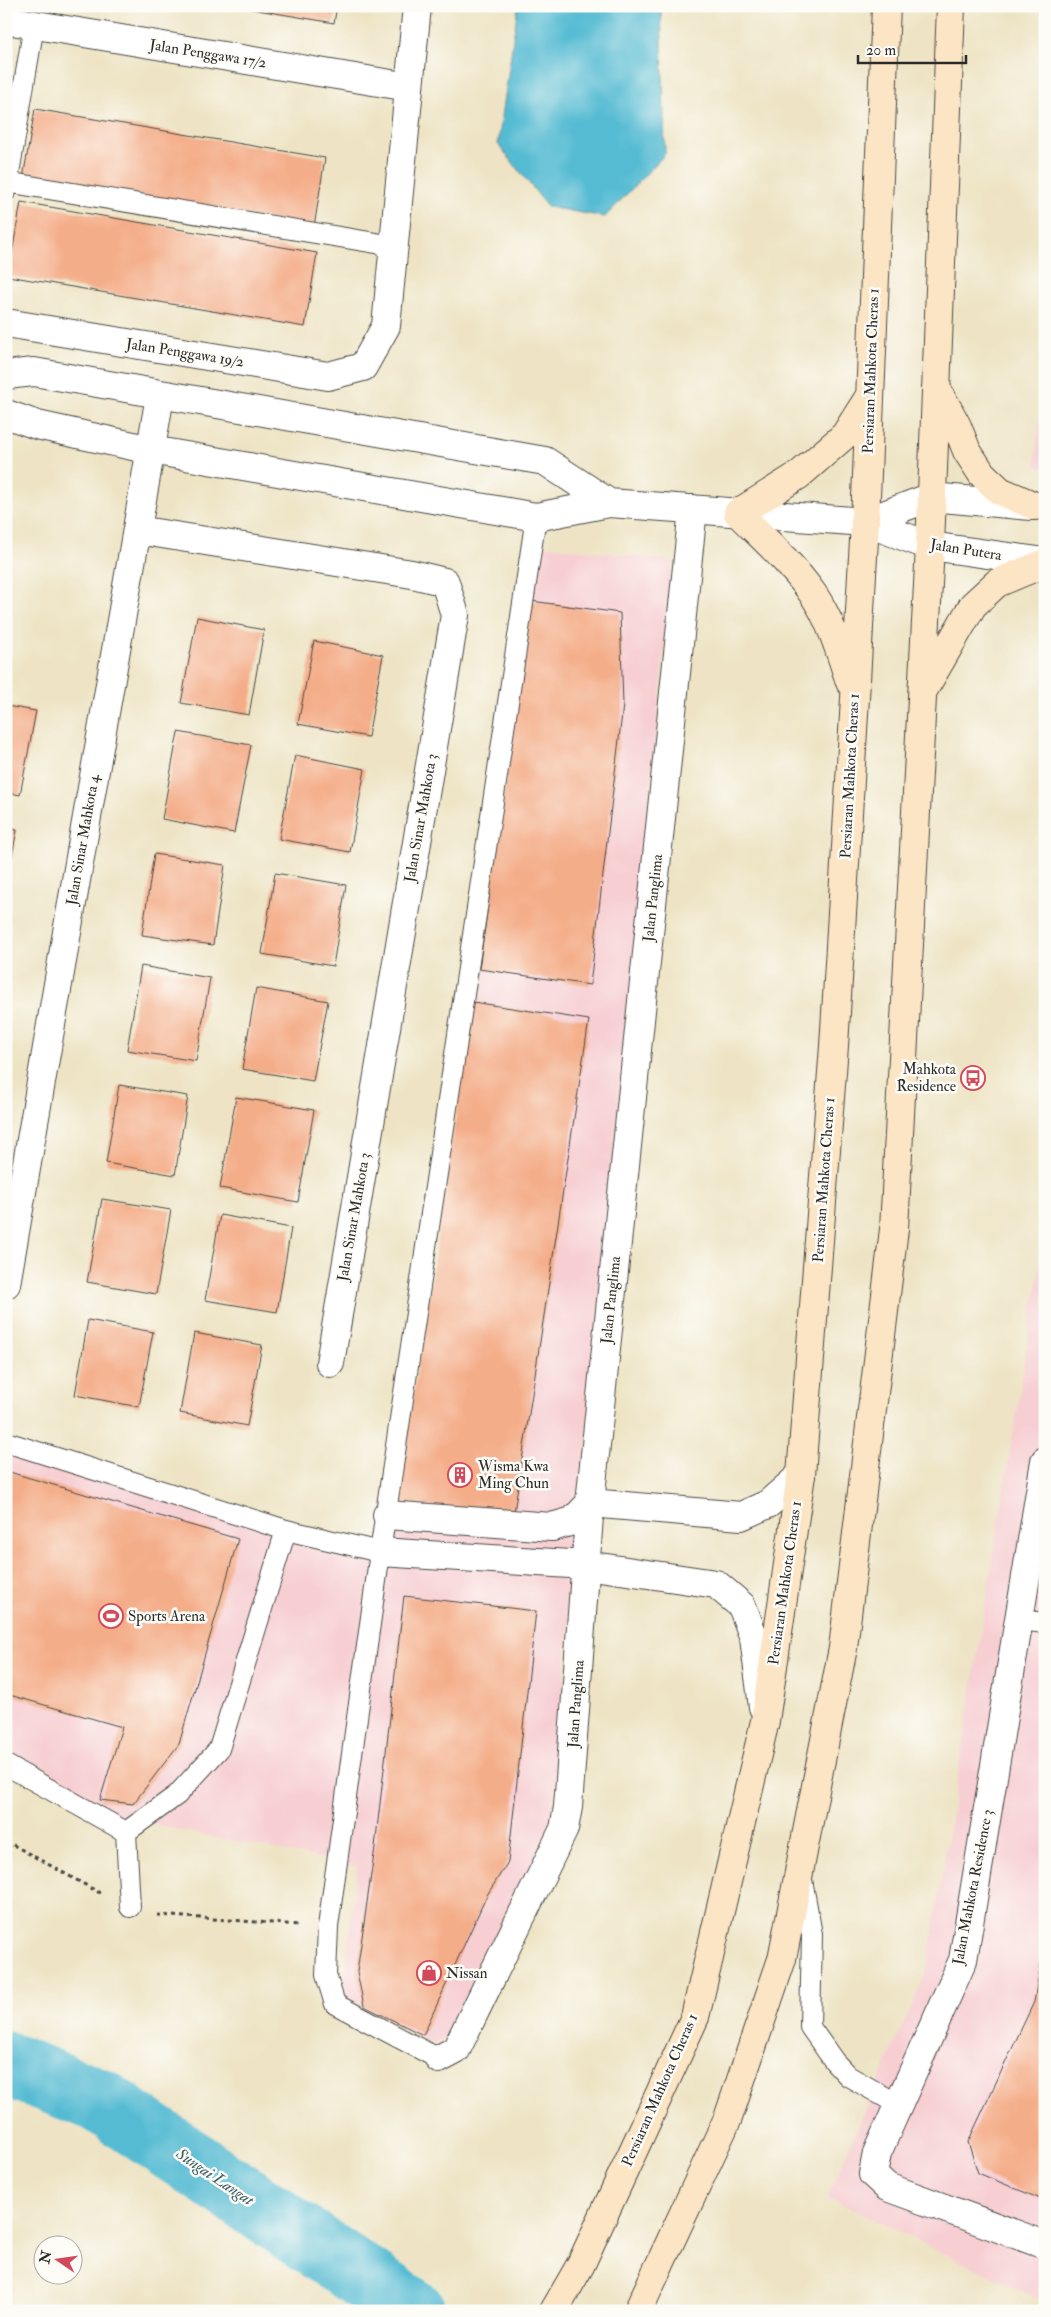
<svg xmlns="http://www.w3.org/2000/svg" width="1051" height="2317" font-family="'IM FELL Double Pica',serif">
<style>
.built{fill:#f7cfd3}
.water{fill:#55bbd3;stroke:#40737f}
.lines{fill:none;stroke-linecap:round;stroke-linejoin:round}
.river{stroke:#55bbd3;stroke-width:65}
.building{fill:#f4ad89}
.service-casing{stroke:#484742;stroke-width:22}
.minor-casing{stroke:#484742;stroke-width:30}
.secondary-casing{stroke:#484742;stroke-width:30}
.path{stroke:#484742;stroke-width:3;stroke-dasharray:4 4;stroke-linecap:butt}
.service{stroke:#fff;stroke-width:20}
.minor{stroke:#fff;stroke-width:28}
.secondary{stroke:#fce5c4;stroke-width:28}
.labels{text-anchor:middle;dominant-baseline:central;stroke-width:5;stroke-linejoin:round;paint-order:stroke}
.street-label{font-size:15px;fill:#2b2b2b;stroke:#fdfcf7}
.poi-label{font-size:15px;fill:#2b2b2b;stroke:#fdfcf7;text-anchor:start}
.water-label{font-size:16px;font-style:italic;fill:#3a5d66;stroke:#fdfcf7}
</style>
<rect width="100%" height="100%" fill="#fdfcf7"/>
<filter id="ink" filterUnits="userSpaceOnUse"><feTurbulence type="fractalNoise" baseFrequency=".02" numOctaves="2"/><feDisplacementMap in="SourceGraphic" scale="10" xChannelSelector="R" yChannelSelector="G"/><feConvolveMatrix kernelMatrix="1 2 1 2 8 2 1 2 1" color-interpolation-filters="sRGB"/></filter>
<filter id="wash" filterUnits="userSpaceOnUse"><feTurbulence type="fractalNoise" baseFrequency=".0096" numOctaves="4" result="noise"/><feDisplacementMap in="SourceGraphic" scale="20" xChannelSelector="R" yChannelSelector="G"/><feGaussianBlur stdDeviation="1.12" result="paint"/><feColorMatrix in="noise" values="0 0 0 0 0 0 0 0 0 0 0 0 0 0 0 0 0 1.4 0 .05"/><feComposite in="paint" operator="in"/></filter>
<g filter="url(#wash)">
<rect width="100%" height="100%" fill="#eee4c5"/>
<path class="built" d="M1045 358V468L1035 466Z
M540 545 673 561 567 1646 553 1821 445 2040 435 2045 343 1997 357 1866 125 1819 6 1753V1452L392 1566Z
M1045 1234V2302L827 2197 926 1973Z"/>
<path class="water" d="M518 6H661L665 154 605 217 548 207 498 144Z"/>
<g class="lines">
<path class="river" d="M6 2064 99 2100 413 2311"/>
</g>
<g id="blocks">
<path class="building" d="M234 6H337L334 23Z
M35 109 325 158 314 227 23 178Z
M21 202 317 253 305 327 8 276Z
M531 601 620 613 623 705 590 985 479 969Z
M197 617 264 630 249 715 181 703Z
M314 641 383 655 368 737 298 724Z
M6 706 36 711 20 795 6 792Z
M178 732 251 745 234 833 162 819Z
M295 755 365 769 350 852 279 839Z
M6 828 17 830 7 882 6 881Z
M154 854 225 865 213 945 142 935Z
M275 873 346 885 333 966 262 954Z
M141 966 210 978 196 1061 127 1050Z
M256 988 328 1001 313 1081 242 1069Z
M473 1002 589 1020 513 1519 397 1502Z
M119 1085 188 1096 175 1175 106 1163Z
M236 1097 314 1110 298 1202 220 1188Z
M102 1199 171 1210 156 1294 87 1282Z
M220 1215 291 1228 277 1312 205 1300Z
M88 1320 153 1332 139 1407 75 1395Z
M194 1333 262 1345 247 1426 180 1413Z
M6 1471 238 1539 179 1744 133 1804 100 1800 122 1727 6 1694Z
M404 1596 536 1611 508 1862 487 1895 423 2035 364 2006 357 1972 375 1847Z
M1044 1946 1045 2196 1043 2200 978 2173 968 2142 1034 2002Z"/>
</g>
</g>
<g filter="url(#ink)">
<use href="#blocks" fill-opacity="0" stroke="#484742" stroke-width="1"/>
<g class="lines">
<defs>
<path id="service" d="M6 182 394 246
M6 191 34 25
M6 1442 286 1530 380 1552
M1020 1620 1045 1623
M6 1765 126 1832 177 1795 219 1749 286 1530
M126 1832 130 1907
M802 1880 812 1934 810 2027 834 2061 848 2076 899 2105
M439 2059 335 2004 326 1975 328 1927 380 1552 536 517"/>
<path id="minor" d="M6 20 409 87
M6 323 328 376 363 367 386 326 417 6
M6 375 34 372 545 461 609 503
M6 414 37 425 151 450 536 517 609 503 865 522 930 546 1045 562
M865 522 931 497 1031 506
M137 530 412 574 445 582 455 615 330 1363
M6 1284 160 396
M1045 1461 963 1960 877 2153 873 2174 887 2187 1045 2245
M387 1515 552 1527 573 1521 590 1503 741 1516 768 1504 801 1475
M380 1552 586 1565 716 1584 742 1606 754 1638 763 1707
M439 2059 456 2050 564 1829 568 1807 590 1503 693 509"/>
<path id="secondary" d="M936 387 957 426 967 451 982 474 1000 491 1035 506
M850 682C840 652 831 620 813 594 792 564 764 539 738 513L799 475 845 435 869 397
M924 689 973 605 997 583 1045 563
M554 2311 581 2264 695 2017 765 1721 801 1475 834 1046 855 698 865 522 886 6
M638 2311 728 2118 782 1959 843 1648 894 1229 930 546 951 6"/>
</defs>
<use href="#service" class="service-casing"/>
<use href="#minor" class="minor-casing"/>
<use href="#secondary" class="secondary-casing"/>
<path class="path" d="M6 1841 100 1893
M157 1915 300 1925"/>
<use href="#service" class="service"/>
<use href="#minor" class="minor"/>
<use href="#secondary" class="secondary"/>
</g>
</g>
<defs>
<symbol id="bus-ring" viewBox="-11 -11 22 22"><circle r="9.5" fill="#fdfcf7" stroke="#d1495b" stroke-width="1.5"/><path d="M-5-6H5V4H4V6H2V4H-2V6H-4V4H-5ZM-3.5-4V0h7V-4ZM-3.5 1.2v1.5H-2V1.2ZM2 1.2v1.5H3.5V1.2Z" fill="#d1495b"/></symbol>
<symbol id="building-ring" viewBox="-11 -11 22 22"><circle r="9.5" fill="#fdfcf7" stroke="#d1495b" stroke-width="1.5"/><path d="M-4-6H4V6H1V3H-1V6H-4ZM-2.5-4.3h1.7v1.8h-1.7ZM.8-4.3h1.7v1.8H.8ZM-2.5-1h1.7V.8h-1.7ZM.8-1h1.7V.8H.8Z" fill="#d1495b"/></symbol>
<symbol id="stadium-ring" viewBox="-11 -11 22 22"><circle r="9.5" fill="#fdfcf7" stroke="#d1495b" stroke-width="1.5"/><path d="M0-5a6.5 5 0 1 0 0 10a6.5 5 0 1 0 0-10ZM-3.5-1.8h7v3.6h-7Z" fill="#d1495b"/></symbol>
<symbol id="shop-ring" viewBox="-11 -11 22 22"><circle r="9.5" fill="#fdfcf7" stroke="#d1495b" stroke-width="1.5"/><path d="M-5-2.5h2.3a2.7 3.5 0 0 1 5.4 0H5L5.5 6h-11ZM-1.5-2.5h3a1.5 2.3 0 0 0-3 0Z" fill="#d1495b"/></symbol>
</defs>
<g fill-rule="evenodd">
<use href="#bus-ring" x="959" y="1064" width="28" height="28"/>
<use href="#building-ring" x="446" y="1461" width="28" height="28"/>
<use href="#stadium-ring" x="97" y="1602" width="28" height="28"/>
<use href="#shop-ring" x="415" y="1959" width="28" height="28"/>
</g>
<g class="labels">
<g class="street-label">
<text transform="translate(208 54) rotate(9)">Jalan Penggawa 17/2</text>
<text transform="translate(185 353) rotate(9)">Jalan Penggawa 19/2</text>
<text transform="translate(871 371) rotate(-88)">Persiaran Mahkota Cheras 1</text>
<text transform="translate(966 550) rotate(9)">Jalan Putera</text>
<text transform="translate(850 776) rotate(-87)">Persiaran Mahkota Cheras 1</text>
<text transform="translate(421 818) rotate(-80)">Jalan Sinar Mahkota 3</text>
<text transform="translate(83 840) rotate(-80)">Jalan Sinar Mahkota 4</text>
<text transform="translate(653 898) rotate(-84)">Jalan Panglima</text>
<text transform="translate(824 1180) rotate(-86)">Persiaran Mahkota Cheras 1</text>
<text transform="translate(354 1217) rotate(-80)">Jalan Sinar Mahkota 3</text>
<text transform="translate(611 1300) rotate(-84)">Jalan Panglima</text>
<text transform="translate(785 1583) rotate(-82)">Persiaran Mahkota Cheras 1</text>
<text transform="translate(576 1704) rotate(-86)">Jalan Panglima</text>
<text transform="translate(973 1887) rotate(-79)">Jalan Mahkota Residence 3</text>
<text transform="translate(660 2090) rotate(-66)">Persiaran Mahkota Cheras 1</text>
</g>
<g class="poi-label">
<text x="956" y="1069" text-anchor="end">Mahkota<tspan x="956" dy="17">Residence</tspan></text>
<text x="478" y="1466">Wisma Kwa<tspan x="478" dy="17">Ming Chun</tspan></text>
<text x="128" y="1616">Sports Arena</text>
<text x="446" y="1973">Nissan</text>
</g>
<g class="water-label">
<text transform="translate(215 2177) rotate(34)">Sungai Langat</text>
</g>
</g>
<rect width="1051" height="2317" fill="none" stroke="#fdfcf7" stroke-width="25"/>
<g transform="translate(58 2260) rotate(283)"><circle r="24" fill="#fdfcf7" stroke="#a9a8a5"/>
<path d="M0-4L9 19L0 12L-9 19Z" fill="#d1495b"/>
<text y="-8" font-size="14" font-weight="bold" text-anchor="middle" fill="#2b2b2b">N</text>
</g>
<path d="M858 55v8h108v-8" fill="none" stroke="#2b2b2b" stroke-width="2.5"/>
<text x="866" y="55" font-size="15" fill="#2b2b2b" stroke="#fdfcf7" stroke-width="4" paint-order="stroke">20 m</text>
</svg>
